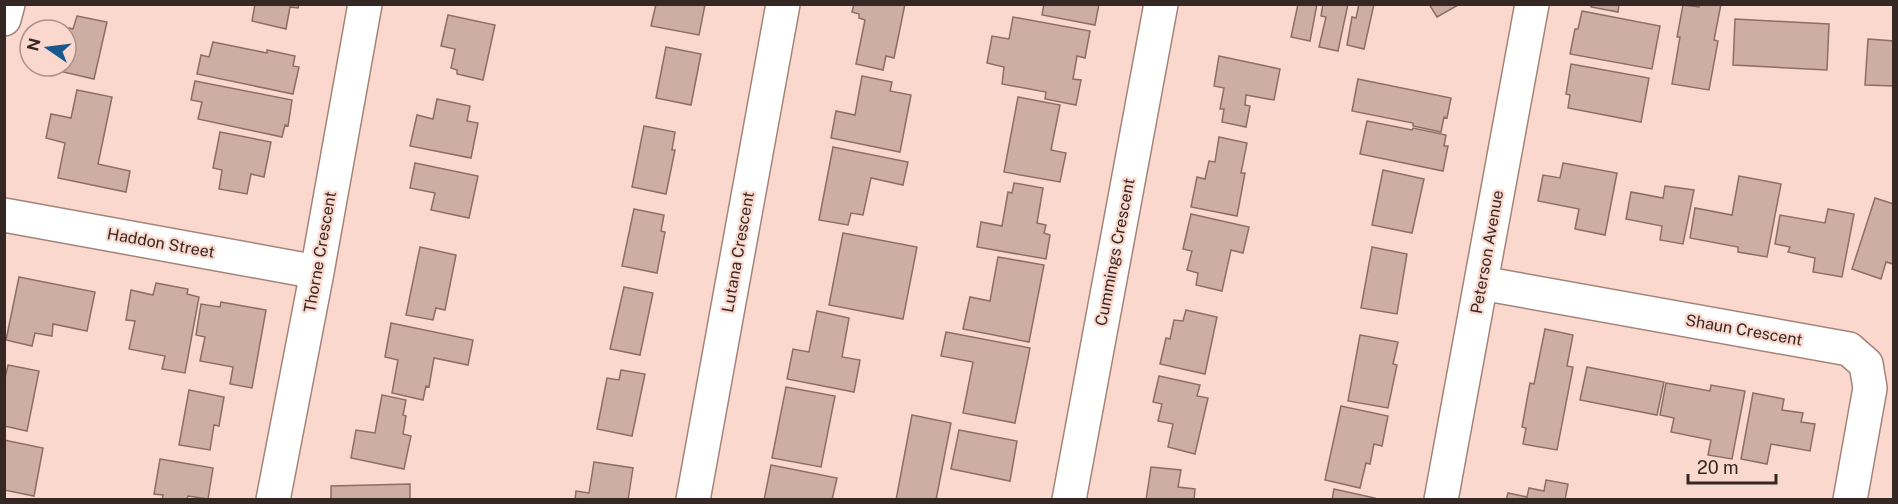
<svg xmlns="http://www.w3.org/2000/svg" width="1898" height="504" font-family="'Public Sans',sans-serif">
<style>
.building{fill:#ceada2;stroke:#8d6e65;stroke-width:1.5}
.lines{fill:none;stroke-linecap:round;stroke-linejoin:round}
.minor-casing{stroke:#a4847a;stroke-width:36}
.minor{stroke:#fff;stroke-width:33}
.labels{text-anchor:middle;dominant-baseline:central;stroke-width:4.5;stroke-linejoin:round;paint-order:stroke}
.street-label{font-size:16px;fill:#352824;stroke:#fbd8cd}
</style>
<rect width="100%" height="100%" fill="#fbd8cd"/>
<path class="building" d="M255 4H299L298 8 290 7 286 29 252 21Z
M656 4 705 5 699 35 651 26Z
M854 4H905L894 58 886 56 883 70 856 64 865 20 859 18V14L852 12Z
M1044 4H1099L1095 25 1042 15Z
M1298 4H1317L1310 41 1291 37Z
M1323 4H1348L1338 51 1319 47 1326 17 1321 16Z
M1359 4H1374L1364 49 1347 45 1352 17 1356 18Z
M1429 4H1460L1437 17Z
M1591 4H1619L1618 12 1591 7Z
M1699 4H1721L1714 40 1718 41 1709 90 1672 84 1680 37H1677L1683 5 1699 7Z
M1582 11 1660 26 1652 69 1570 54 1575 29H1578Z
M448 15 495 25 483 80 457 74V70L451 68 455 49 441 46Z
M77 16 107 22 94 79 59 71 60 66H66V41L69 28 73 29Z
M1013 17 1090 31 1085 58 1077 56 1073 79 1081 80 1076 105 1045 99 1046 92 1002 84 1004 67 987 63 992 36 1009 39Z
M1735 19 1829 24 1827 70 1733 65Z
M1868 39 1894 41V86L1865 85Z
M213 42 267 53V50L295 56 293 66 299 67 293 94 197 74 201 55 209 57Z
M666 47 701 54 691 105 656 98Z
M1219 56 1280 69 1274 100 1246 95 1245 105 1250 106 1246 127 1222 122 1224 109H1220L1224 88 1214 86Z
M1571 64 1649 78 1641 122 1568 108 1570 95 1566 94Z
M862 76 892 82 890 91 911 95 900 152 831 138 836 111 855 115Z
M1358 79 1451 98 1447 118 1444 117 1441 132 1413 126V123L1352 111Z
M195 81 292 100 288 126 285 125 282 137 198 119 202 102 191 100Z
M77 90 112 97 98 164 130 171 126 192 58 178 65 143 46 138 51 114 71 118Z
M1018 97 1060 105 1051 150 1066 153 1060 182 1004 172Z
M437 99 470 106 467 121 478 123 471 158 410 146 417 115 433 119Z
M1367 121 1412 130 1413 128 1446 135 1444 146H1448L1443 171 1360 154Z
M644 126 675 132 672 150H675L666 194 632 187Z
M220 132 271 142 264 177 251 174 247 194 219 189 222 170 213 168Z
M1219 137 1247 143 1241 173H1245L1237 216 1191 207 1197 177 1205 179 1209 161 1215 162Z
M833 147 908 162 903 185 871 178 863 215 851 213 848 225 819 220Z
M415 163 478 176 469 218 431 210 435 193 410 188Z
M1563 163 1617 173 1605 235 1575 229 1579 209 1538 201 1543 175 1560 178Z
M1383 170 1424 179 1412 233 1372 225Z
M1739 176 1781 184 1767 257 1738 252V247L1690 238 1695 208 1732 215Z
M1014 183 1043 188 1037 223 1046 225 1044 233 1050 235 1046 259 977 247 981 222 1002 226 1008 192 1012 193Z
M1665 186 1694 190 1683 244 1660 240 1662 226 1626 219 1631 192 1663 198Z
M1875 198 1894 204V262L1893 264 1886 262 1881 279 1852 269Z
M634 209 664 215 661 231 665 232 657 273 622 266Z
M1828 209 1854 214 1842 277 1813 272 1815 258 1788 252 1790 247 1775 244 1780 215 1825 223Z
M1191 214 1249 227 1243 253 1231 250 1222 291 1196 285 1198 273 1187 270 1192 251 1183 249Z
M843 233 917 247 903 319 829 305Z
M420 247 456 255 445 310 436 308 433 320 406 315Z
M1372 247 1407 254 1397 314 1361 308Z
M998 257 1044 265 1029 342 963 329 970 297 990 301Z
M19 277 95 292 87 331 53 324 52 336 35 333 32 346 6 340Z
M156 283 188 289 187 294 199 297 185 373 162 369 165 356 129 349 135 321 126 320 131 290 153 295Z
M624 287 653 293 640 355 610 349Z
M221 302 266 310 252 388 230 384 233 367 200 361 205 337 196 335 201 304 220 307Z
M1186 310 1217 317 1205 374 1160 364 1166 338 1170 339 1174 320 1183 321Z
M817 311 849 318 842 357 860 360 854 392 787 379 793 349 809 352Z
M391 323 473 340 468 365 434 358 429 387 426 386 423 400 392 393 398 360 385 357Z
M1545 329 1573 335 1567 366 1573 367 1557 450 1523 444 1526 428 1522 427 1530 383 1534 384Z
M946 332 1030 348 1015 423 963 413 973 362 941 356Z
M1360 335 1398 342 1393 364 1397 365 1388 408 1348 401Z
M8 365 39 371 27 431 4 426V382Z
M1587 367 1664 382 1657 415 1580 400Z
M621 370 645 374 632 436 597 429 607 378 619 380Z
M1159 376 1200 385 1197 396 1208 398 1195 454 1168 447 1173 424 1158 421 1162 404 1153 402Z
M1666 383 1710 391 1711 385 1745 391 1732 459 1708 455 1711 440 1671 432 1674 418 1660 415Z
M786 387 835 396 821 467 772 458Z
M189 390 224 397 219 426 214 425 210 450 179 445Z
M1753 393 1784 399 1782 410 1803 413 1801 422 1815 424 1810 451 1771 444 1767 464 1741 459Z
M382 395 406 400 403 415 406 416 403 434 411 436 404 469 351 458 356 430 375 433Z
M1341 406 1388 416 1382 446 1374 444 1370 464 1366 463 1360 488 1325 480Z
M912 415 951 423 936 500H896Z
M959 430 1017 441 1010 481 951 469Z
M4 440 43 448 34 496 4 490Z
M160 459 213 468 208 499 188 496 187 500H162L163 495 154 494Z
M594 462 633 468 628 500H575L576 491 589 493Z
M771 465 837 478 832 500H764Z
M1151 467 1181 470 1178 487 1195 489 1194 500H1146Z
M1546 480 1568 484 1565 500H1506L1508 493 1527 497 1529 488 1544 491Z
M410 484V500H331V486Z
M1334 489 1375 498V500H1332Z"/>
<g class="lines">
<defs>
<path id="minor" d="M4 19 8 4
M4 215 317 272
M1481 283 1849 349 1866 364 1870 388 1850 500
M273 500 317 272 365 4
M693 500 783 4
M1069 500 1161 4
M1441 500 1532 4"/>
</defs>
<use href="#minor" class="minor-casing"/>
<use href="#minor" class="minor"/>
</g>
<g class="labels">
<g class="street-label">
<text transform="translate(161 243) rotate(10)">Haddon Street</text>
<text transform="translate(320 252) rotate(-80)">Thorne Crescent</text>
<text transform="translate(738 252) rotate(-80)">Lutana Crescent</text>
<text transform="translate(1115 252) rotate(-79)">Cummings Crescent</text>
<text transform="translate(1487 252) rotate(-80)">Peterson Avenue</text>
<text transform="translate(1744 330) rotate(10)">Shaun Crescent</text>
</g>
</g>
<rect width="1898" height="504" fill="none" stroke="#352824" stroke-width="12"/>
<g transform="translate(48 48) rotate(284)"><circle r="28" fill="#fbd8cd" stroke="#ac9289" stroke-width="1.5"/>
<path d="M0-4.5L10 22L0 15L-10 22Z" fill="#17598e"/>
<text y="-9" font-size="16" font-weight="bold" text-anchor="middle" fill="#352824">N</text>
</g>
<path d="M1688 474v9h88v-9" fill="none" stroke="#352824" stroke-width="3"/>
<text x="1697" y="474" font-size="18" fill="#352824" stroke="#fbd8cd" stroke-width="4.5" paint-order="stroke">20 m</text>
</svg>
